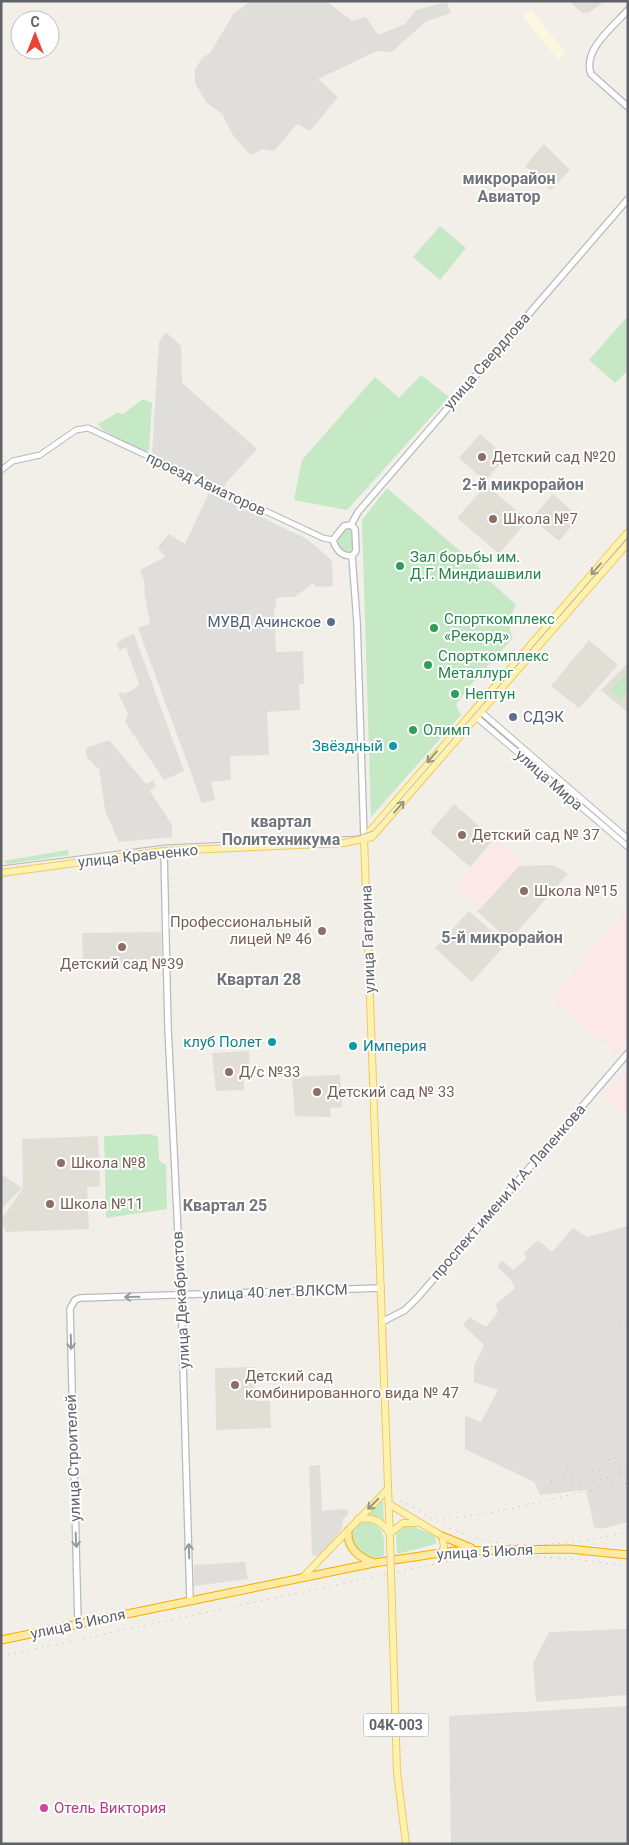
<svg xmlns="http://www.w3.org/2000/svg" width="629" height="1845" font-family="Roboto,sans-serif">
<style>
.commercial{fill:#fef7e0}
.industrial{fill:#e0deda}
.education{fill:#e1ded6}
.medical{fill:#fce8e6}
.green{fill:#c5e8c5}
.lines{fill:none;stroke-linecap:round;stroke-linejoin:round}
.tertiary-casing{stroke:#b5b8bc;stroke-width:7}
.secondary-casing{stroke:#b6babf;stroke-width:8}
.primary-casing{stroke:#f2c960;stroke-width:8}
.trunk-casing{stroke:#f9ab00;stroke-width:9}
.tertiary{stroke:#fff;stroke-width:5}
.secondary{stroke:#fff;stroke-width:5.5}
.primary{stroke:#fff2af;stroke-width:6}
.trunk{stroke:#feeaa1;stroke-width:7}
.tram{stroke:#b6b7b8;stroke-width:1}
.rail{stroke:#b6b7b8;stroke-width:1;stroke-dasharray:1 6;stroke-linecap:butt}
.primary-bridge-casing{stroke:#f2c960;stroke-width:8;stroke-linecap:butt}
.primary-bridge{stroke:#fff2af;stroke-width:6}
.oneway{stroke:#979581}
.oneway2{stroke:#979a9d}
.education-dot{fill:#8d6e63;stroke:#fff;stroke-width:2}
.leisure-dot{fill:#2e9e5b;stroke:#fff;stroke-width:2}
.service-dot{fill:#5c6f8a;stroke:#fff;stroke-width:2}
.culture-dot{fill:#0f9aa8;stroke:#fff;stroke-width:2}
.hotel-dot{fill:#d1479c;stroke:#fff;stroke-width:2}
.labels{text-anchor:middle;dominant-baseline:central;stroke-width:4;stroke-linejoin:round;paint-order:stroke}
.shield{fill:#fff;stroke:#8f9295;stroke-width:1}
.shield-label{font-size:14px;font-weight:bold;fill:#5f6368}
.street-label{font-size:15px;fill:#5f6368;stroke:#fff}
.education-label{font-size:15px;fill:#785e54;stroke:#fff;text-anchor:start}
.leisure-label{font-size:15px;fill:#27864d;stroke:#fff;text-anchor:start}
.service-label{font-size:15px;fill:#4e5e75;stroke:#fff;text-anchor:end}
.culture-label{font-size:15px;fill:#0d838f;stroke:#fff;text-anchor:end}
.hotel-label{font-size:15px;fill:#b23c85;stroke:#fff;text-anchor:start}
.neighbourhood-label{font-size:16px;font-weight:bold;fill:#70757a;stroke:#fff}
</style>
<rect width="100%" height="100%" fill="#f1efe8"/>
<path class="commercial" d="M531 10 565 52 558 59 522 16Z"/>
<path class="industrial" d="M251 1H326L352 21 366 17 378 35 405 24 416 10 447 2 451 13 425 22 392 52 377 51 318 79 338 97 310 131 297 124 274 151 263 149 251 155 234 137 222 114 206 102 195 83V69L203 57 210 53 234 13Z
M166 332 181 346 182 383 257 449 226 483 224 489 152 454 159 342Z
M209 493 232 501V503L305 538 317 547 332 561 333 586 316 587 313 583 295 597H282L276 599V607H274L276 652 303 651 304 684H299L300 710 267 712 269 755 230 756 231 780 211 782 215 800 202 803 138 628 150 624 144 591 145 584 140 570 165 557 158 547 169 534 185 544Z
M134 634 184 771 164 780 125 722 128 713 118 694 122 692 123 694 133 690 139 684 126 647 120 651 116 644 122 639Z
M109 740 146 784 153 780 156 786 150 791 172 825V837L119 842 105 811 99 768H97L86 756V748Z
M1 1174 22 1188 1 1209Z
M628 1226V1522L600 1529 594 1527 586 1490 540 1495 534 1482 465 1449V1416L481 1422 498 1390 474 1382V1366L484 1345 463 1325 469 1317 486 1327 498 1312 496 1304 515 1288 511 1280 497 1267 502 1260 513 1270 526 1259 524 1253 538 1240 552 1252 573 1228 587 1237Z
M320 1465 322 1511 348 1509V1515L343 1519 342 1529 320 1556 312 1555 309 1466Z
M245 1562 248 1579 194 1586V1565Z
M628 1629V1695L536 1702 533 1663 549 1632Z
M628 1706V1844H451L449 1716Z"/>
<path class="education" d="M569 1H605L590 12 582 13Z
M544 144 570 170 551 190 525 166Z
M480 434 506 457 485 481 459 458Z
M486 485 528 520 499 554 457 518Z
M553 494 579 517 559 541 532 518Z
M589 640 618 665 579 708 551 686Z
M628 663V713L601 690Z
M454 804 494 839 470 867 430 832Z
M553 865 568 874 509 941 477 911 519 866Z
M469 911 506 944 472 982 435 948Z
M161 932 162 961 83 962 82 933Z
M249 1051 250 1070H244V1090L216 1091 212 1053Z
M340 1075 342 1107 330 1108 331 1117 295 1116 292 1077Z
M98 1136 100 1186 87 1187 89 1229 6 1232 1 1220 23 1188 22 1139Z
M254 1367 255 1401H270L271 1428 216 1430 215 1368Z"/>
<path class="medical" d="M497 839 526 865 519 866 480 909 454 886Z
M628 909V1041L617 1054 551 998Z
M628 1067V1119L602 1095Z"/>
<path class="green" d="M440 226 466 248 440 280 413 257Z
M628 316V370L615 383 589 360Z
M421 375 449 397 347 510 294 500 302 460 375 377 399 398Z
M143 399 152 403 149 450 144 453 103 430 98 424 117 413 123 414Z
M387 488 481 569 479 571 516 605C510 617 507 626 513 638L467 689 456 705 461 715 371 817 362 520Z
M344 528 349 529 353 535 352 549 348 552H343L335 543 336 537Z
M628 671V691L620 700 610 691Z
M68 850 69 855 8 864 3 861Z
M150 1134 158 1137 159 1161 166 1165 167 1209 106 1218 104 1136Z
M383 1500 384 1522 378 1517 365 1516Z
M368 1521C386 1528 384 1539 384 1556 363 1561 363 1556 350 1540 352 1528 356 1522 368 1521Z
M410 1525 435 1536 436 1544 397 1554 396 1533 403 1526Z"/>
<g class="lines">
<defs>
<path id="tertiary" d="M1 470 13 461 40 455 76 430 88 428 323 538 333 540
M479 710 628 839
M475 716 628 847"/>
<path id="secondary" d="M628 10C614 26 582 50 591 74L628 107
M351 525 358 512 628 199
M351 525 355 529 356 551 352 556C341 556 336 550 333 540L344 526Z
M352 556 357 622 364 838
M164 851 168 1028 181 1295 190 1600
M382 1322 405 1310 419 1296 628 1053
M78 1623 70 1309 75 1300 80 1298 381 1288"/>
<path id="primary" d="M364 838 390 1541
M364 838 628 532
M1 873 164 851 344 843 372 837 628 543
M389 1504 442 1536 444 1546 442 1553
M358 1519C374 1517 380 1521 390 1533
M390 1533 403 1523H416
M302 1578 388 1489
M392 1606 397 1772 406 1844"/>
<path id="trunk" d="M348 1531C347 1549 359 1557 374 1563
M442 1536 471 1548
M1 1640 374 1563 454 1551 569 1549 628 1555"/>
</defs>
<use href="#tertiary" class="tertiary-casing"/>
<use href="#secondary" class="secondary-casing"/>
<use href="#primary" class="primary-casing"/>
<use href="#trunk" class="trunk-casing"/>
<use href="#tertiary" class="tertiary"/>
<use href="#secondary" class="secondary"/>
<use href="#primary" class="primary"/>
<use href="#trunk" class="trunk"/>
<path class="tram" d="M1 866 165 845 358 836 373 831 381 822 628 537"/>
<path class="rail" d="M606 1325 628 1320
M567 1469 628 1455
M551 1481 628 1464
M565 1484 590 1482 628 1472
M591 1491 628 1483
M401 1500C416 1509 432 1519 447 1527 504 1555 569 1545 628 1532
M436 1517C457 1524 555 1498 583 1492
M1 1656 444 1562C505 1554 566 1555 628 1567"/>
<defs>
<path id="primary-bridge" d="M390 1541 392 1606"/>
</defs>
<use href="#primary-bridge" class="primary-bridge-casing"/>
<use href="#primary-bridge" class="primary-bridge"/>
</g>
<defs><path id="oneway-shaft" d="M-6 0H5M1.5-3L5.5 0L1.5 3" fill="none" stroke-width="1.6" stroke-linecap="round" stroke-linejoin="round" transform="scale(1.25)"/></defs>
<g class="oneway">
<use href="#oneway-shaft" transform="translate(596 569) rotate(131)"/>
<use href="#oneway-shaft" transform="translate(432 757) rotate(131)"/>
<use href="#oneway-shaft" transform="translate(399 807) rotate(-49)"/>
<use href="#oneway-shaft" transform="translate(373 1504) rotate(135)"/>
</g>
<g class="oneway2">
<use href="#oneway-shaft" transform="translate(132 1297) rotate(179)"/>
<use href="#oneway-shaft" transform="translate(71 1342) rotate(88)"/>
<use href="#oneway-shaft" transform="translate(76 1540) rotate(87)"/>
<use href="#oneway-shaft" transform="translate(189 1551) rotate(-92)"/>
</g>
<g class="education-dot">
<circle cx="482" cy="457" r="5"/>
<circle cx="493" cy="519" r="5"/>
<circle cx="462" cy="835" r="5"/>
<circle cx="524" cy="891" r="5"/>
<circle cx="322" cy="931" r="5"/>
<circle cx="122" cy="947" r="5"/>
<circle cx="229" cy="1072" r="5"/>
<circle cx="317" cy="1092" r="5"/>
<circle cx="61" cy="1163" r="5"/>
<circle cx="50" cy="1204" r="5"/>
<circle cx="235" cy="1385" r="5"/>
</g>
<g class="leisure-dot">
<circle cx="400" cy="566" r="5"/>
<circle cx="434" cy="628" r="5"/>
<circle cx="428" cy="665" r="5"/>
<circle cx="455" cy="694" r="5"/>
<circle cx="413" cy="730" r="5"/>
</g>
<g class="service-dot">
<circle cx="331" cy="622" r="5"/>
<circle cx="513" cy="717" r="5"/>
</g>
<g class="culture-dot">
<circle cx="393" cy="746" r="5"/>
<circle cx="272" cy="1042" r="5"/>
<circle cx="353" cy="1046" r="5"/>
</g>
<circle class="hotel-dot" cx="44" cy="1808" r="5"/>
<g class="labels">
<rect class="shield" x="363.5" y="1713.5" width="65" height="23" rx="4"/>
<g class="shield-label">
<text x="396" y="1725">04К-003</text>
</g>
<g class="street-label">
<text transform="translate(487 361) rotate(-49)">улица Свердлова</text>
<text transform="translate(206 484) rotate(25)">проезд Авиаторов</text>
<text transform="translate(549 780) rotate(41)">улица Мира</text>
<text transform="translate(138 856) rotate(-6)">улица Кравченко</text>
<text transform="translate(368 939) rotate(-92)">улица Гагарина</text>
<text transform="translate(508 1192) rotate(-49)">проспект имени И.А. Лапенкова</text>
<text transform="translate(275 1292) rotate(-2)">улица 40 лет ВЛКСМ</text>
<text transform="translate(181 1300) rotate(-93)">улица Декабристов</text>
<text transform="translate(73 1458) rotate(-92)">улица Строителей</text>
<text transform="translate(485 1552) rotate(-3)">улица 5 Июля</text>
<text transform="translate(78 1624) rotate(-12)">улица 5 Июля</text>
</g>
<g class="education-label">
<text x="492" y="457">Детский сад №20</text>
<text x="503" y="519">Школа №7</text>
<text x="472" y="835">Детский сад № 37</text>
<text x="534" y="891">Школа №15</text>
<text x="312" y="922" text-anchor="end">Профессиональный<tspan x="312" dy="17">лицей № 46</tspan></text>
<text x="122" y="964" text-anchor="middle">Детский сад №39</text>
<text x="239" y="1072">Д/с №33</text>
<text x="327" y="1092">Детский сад № 33</text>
<text x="71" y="1163">Школа №8</text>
<text x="60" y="1204">Школа №11</text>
<text x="245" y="1376">Детский сад<tspan x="245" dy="17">комбинированного вида № 47</tspan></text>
</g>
<g class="leisure-label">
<text x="410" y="557">Зал борьбы им.<tspan x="410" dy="17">Д.Г. Миндиашвили</tspan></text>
<text x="444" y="619">Спорткомплекс<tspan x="444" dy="17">«Рекорд»</tspan></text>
<text x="438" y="656">Спорткомплекс<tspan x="438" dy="17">Металлург</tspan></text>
<text x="465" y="694">Нептун</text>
<text x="423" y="730">Олимп</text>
</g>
<g class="service-label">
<text x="321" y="622">МУВД Ачинское</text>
<text x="523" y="717" text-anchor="start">СДЭК</text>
</g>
<g class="culture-label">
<text x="383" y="746">Звёздный</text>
<text x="262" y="1042">клуб Полет</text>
<text x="363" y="1046" text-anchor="start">Империя</text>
</g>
<g class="hotel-label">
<text x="54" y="1808">Отель Виктория</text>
</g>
<g class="neighbourhood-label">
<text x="509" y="178">микрорайон<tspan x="509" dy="18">Авиатор</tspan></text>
<text x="523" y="484">2-й микрорайон</text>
<text x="281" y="821">квартал<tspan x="281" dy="18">Политехникума</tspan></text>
<text x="502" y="937">5-й микрорайон</text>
<text x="259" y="979">Квартал 28</text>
<text x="225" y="1205">Квартал 25</text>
</g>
</g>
<rect width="629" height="1845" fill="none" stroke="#5f6368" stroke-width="5"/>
<g transform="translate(35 35)"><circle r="24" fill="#ffffff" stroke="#bfc1c3"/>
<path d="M0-4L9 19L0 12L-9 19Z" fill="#ea4335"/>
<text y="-8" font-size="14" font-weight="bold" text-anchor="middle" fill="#5f6368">С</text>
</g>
</svg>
